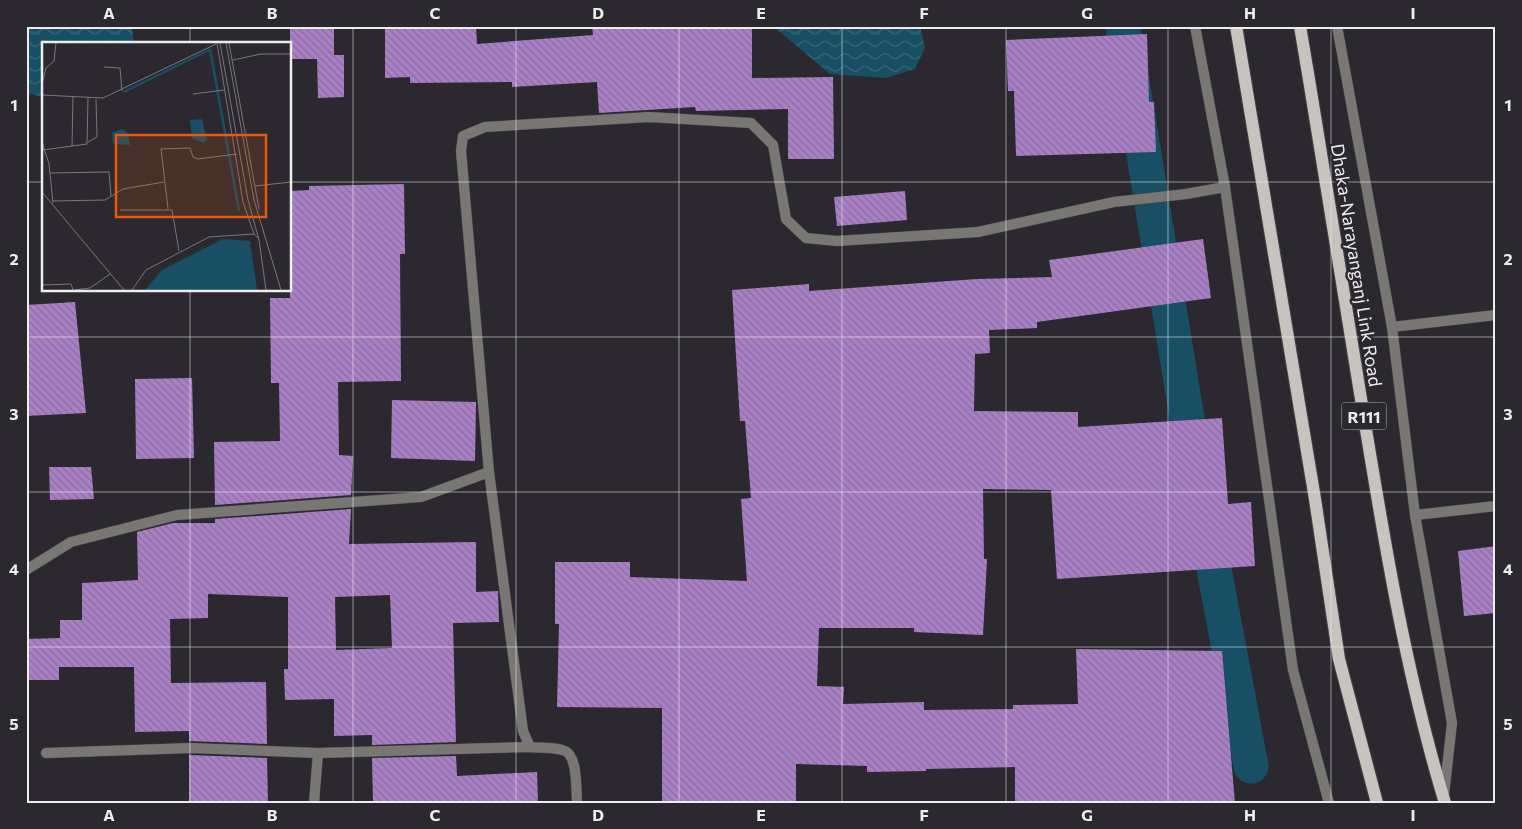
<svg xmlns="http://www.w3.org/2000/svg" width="1522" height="829" font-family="Commissioner,sans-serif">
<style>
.water{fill:url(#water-waves)}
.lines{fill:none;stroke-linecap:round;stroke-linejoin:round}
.canal{stroke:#184f64;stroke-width:35}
.building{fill:url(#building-back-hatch);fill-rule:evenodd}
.service-casing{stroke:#46444a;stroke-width:11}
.minor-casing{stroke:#46444a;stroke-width:11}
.tertiary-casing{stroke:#46444a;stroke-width:11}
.primary-casing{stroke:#46444a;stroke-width:14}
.service{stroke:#797774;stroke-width:10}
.minor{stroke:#797774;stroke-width:10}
.tertiary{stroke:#797774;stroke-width:10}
.primary{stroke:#c8c3be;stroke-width:12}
.grid{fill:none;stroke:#edecef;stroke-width:1;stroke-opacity:0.55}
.labels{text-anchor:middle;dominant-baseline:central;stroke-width:5;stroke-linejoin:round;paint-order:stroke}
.shield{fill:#2b292f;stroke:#b3b2b5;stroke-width:1}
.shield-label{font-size:16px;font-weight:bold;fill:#edecef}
.street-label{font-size:18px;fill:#edecef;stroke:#2b292f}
.inset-river{fill:none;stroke:#184f64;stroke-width:2.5}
.inset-road{fill:none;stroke:#79777c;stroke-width:1}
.view{fill:#e8590c;fill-opacity:0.15;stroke:#e8590c;stroke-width:2.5}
.inset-edge{fill:none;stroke:#edecef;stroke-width:2.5}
.neatline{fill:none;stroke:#edecef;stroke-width:2}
.grid-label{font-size:16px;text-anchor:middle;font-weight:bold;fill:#edecef}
</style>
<defs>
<pattern id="water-waves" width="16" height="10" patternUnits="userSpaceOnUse" patternTransform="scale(1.25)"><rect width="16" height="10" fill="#184f64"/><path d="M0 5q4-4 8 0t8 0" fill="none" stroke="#3a687a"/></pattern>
<pattern id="building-back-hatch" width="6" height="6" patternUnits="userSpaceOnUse" patternTransform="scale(1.25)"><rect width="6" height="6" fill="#a980c6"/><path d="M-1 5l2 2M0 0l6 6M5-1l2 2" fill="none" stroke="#876c9a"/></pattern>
</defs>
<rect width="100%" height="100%" fill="#2b292f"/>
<path class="water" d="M26 26H132L134 44H44V98L26 92Z
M773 26H920L925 47 915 69 886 78 830 74Z"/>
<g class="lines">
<path class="canal" d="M1123 26 1195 467
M1205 521 1251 766"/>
</g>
<path class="building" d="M290 26H334V55H344V97L318 98 317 59H290Z
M385 26H476L477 44 593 35 592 26H752V78L833 77 834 159H788V109L696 111 695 107 599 113 597 82 512 87V82L410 83V77L385 78Z
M1147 34 1149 102H1154L1156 152 1016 156 1014 91H1008L1006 40Z
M404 184 405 254H400L401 381 338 382 339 455 353 456 351 495 215 505 214 442 280 441 279 383H271L270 298H290V191L309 190V186Z
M905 191 907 220 837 226 834 197Z
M1203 239 1211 298 1037 322V328L989 330 990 353 975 354 974 411 1078 412V427L1222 418 1228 504 1251 502 1255 566 1057 579 1051 490 983 489 984 559H987L983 635 914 632V628H819L817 686 844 687 843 704 924 702V710L1013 709V705L1078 704 1076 649 1222 651 1235 803H1015V767L926 769V771L867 772V766L796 764V803H662V708L557 707 559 624H555V562H630V577L747 581 741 499 751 498 745 421H740L732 290 809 284V291L977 279 1052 277 1049 260Z
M75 302 86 413 26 416V305Z
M192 378 194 458 136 459 135 379Z
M392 400 476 402 475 461 391 458Z
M49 467H91L94 499 50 500Z
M351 509 349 544 476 542V592L498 591 499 622 453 623 456 742 372 745V735L334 736V699L285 700 284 669H288V597L208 594V618L170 619 171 683 266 682 267 744 189 741V731L135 732 134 667H59V680H26V639L60 638V620H82V583L138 580 137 532 173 523H215V519ZM390 595 392 648 336 650 335 597Z
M1496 546V613L1464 616 1458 551Z
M189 755 267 758 268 803H189Z
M456 756 457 776 537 772 538 803H373L372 758Z"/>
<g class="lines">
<defs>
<path id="service" d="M1392 327 1496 315"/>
<path id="minor" d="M1415 515 1496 506
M26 570 71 542 177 515 421 497 489 472
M530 747 523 731 489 472 461 151 463 136 485 127 649 117 751 123 773 145 786 219 806 238 837 241 978 232 1114 202 1186 194 1225 187
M46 753 191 748 318 753 530 747C540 748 556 747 565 751 578 757 576 790 577 803
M314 803 318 753"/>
<path id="tertiary" d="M1195 26 1225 187 1293 670 1329 803
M1337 26 1392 327 1415 515 1452 723 1444 795"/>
<path id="primary" d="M1236 26 1315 499 1339 659 1377 803
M1300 26C1321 150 1341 274 1361 399 1383 534 1405 671 1445 803"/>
</defs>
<use href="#service" class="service-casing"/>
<use href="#minor" class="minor-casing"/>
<use href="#tertiary" class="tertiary-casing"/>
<use href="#primary" class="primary-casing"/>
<use href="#service" class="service"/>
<use href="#minor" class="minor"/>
<use href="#tertiary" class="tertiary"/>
<use href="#primary" class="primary"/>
</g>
<path class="grid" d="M190 26V44M353 26V803M516 26V803M679 26V803M842 26V803M1006 26V803M1168 26V803M1331 26V803M26 182H44M290 182H1496M190 290V803M26 337H1496M26 492H1496M26 647H1496"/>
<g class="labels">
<rect class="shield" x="1341.5" y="402.5" width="45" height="27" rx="4"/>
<g class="shield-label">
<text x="1364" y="416">R111</text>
</g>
<g class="street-label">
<text transform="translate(1357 265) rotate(81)">Dhaka-Narayanganj Link Road</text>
</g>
</g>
<g transform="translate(42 42)">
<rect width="249" height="249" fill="#2b292f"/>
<path d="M160 77 165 98 161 101 150 96 148 78ZM81 87 86 92 88 103 71 102 70 90ZM181 197 208 199 215 248H103L120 228Z" fill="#184f64"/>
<path class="inset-river" d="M168 7 197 169M82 50 169 7"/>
<path class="inset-road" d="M175 1 201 160 212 192 217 197M178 1 206 158 217 198 224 248M184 1 212 158 239 248M187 1 217 167M191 18 219 12H249M62 25 78 26 80 49M0 42 4 26 12 19 14 1M151 52 182 48M0 53 61 56 174 2M0 100 7 122 11 161M46 100 55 95 54 57M30 104 31 54M1 108 45 102 46 56M8 131 67 130 69 154M213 144 249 140M0 150 82 248M10 159 63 158 81 147 122 140M126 167 119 107 148 106 151 115 156 117 195 112M78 168H130L137 209M0 243 29 242 31 248M32 248 48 246 68 232M90 248 104 228 167 195 212 192"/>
<path class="view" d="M74 93H224V175H74Z"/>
<rect width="249" height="249" class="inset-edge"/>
</g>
<rect width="1522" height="829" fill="none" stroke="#2b292f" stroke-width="55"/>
<rect x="28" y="28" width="1466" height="774" class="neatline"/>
<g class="grid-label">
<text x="109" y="19">A</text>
<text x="272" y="19">B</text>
<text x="435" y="19">C</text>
<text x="598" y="19">D</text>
<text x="761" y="19">E</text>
<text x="924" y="19">F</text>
<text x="1087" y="19">G</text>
<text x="1250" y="19">H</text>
<text x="1413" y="19">I</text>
<text x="14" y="111">1</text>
<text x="1508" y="111">1</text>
<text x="14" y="265">2</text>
<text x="1508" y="265">2</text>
<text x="14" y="420">3</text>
<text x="1508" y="420">3</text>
<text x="14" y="575">4</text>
<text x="1508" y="575">4</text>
<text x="14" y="730">5</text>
<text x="1508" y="730">5</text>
<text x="109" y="821">A</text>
<text x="272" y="821">B</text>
<text x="435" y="821">C</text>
<text x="598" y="821">D</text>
<text x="761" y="821">E</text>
<text x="924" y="821">F</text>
<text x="1087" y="821">G</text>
<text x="1250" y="821">H</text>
<text x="1413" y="821">I</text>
</g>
</svg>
